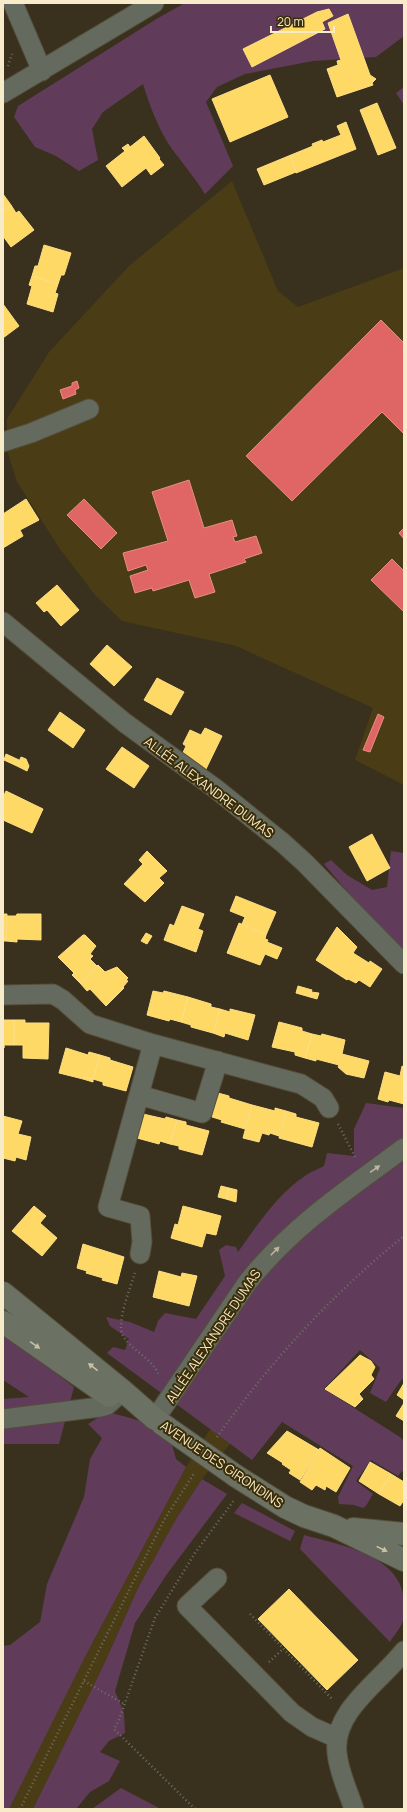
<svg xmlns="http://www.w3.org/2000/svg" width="407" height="1812" font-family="Manrope,sans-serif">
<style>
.built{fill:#4a3c15}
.green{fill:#603c5a}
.homes{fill:#ffd966;stroke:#fdde84}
.shops{fill:#e06666;stroke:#e78e84}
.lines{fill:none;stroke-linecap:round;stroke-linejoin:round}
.minor-casing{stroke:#554e3b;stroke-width:21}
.primary-casing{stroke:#554e3b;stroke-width:24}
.path{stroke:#6d7064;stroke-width:2.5;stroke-dasharray:1 3;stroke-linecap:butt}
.minor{stroke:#646a5e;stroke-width:19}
.primary{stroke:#6c7263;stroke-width:22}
.primary-bridge-casing{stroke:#554e3b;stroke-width:24;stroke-linecap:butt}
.primary-bridge{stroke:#6c7263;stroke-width:22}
.oneway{fill:#bdb79e}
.oneway2{fill:#c7c1a5}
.labels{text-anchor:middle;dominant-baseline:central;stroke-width:4;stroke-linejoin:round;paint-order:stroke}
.street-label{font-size:13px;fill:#f8ebc9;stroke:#3a2d07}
</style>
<rect width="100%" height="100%" fill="#39311d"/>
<path class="built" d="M232 181 278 291 298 307 404 268V785L355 760 373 708 236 646 122 621 95 595 60 549 17 482 7 450V419L49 352 129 266Z
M249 1420 202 1479 176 1519 138 1588 105 1662 33 1809H9L86 1655 186 1467 214 1423Z"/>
<path class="green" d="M185 3H404V36L376 57 313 61 245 74 217 87 206 102 233 166 205 194C195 178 183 164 172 149 159 131 149 104 143 84L103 112 92 129 98 160 79 171 56 156 35 147 14 117 18 106 158 18Z
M404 87V105L396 93Z
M391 851 404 853V946L402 949 361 908 324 864 331 860 347 875 372 890 387 887Z
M366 1103 404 1108V1378L401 1380 386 1402 370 1393 380 1368 360 1350 324 1389 400 1437 404 1441V1473L402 1471 398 1476 371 1460 356 1481 373 1494 366 1506 363 1508 354 1505 339 1504 338 1497 353 1466 282 1422 252 1460 107 1353 113 1347 125 1350 129 1339 110 1326 106 1317 130 1322 154 1332 158 1321 165 1313 196 1319 225 1276 219 1250 226 1245 236 1247 238 1252C256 1227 278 1193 305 1176 310 1172 318 1169 324 1166L327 1153 354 1156V1129Z
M3 1333 74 1387 59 1444H3V1399L29 1397 3 1380Z
M107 1412 127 1417 146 1423 172 1445 176 1459 186 1467 86 1655 9 1809H3V1646L10 1645 40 1622 47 1584 84 1497 90 1459 102 1438 88 1424Z
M202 1479 227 1494 167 1574 135 1623 115 1691 124 1713 125 1733 109 1741 100 1752 120 1761 109 1781 90 1792 76 1809H33L105 1662 138 1588 176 1519Z
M242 1503 295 1531 290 1541 234 1513Z
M304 1535C341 1545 404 1556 404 1603 404 1609 405 1616 403 1621 400 1629 394 1635 390 1642L300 1549Z
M121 1788 159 1808 160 1809H92Z"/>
<path class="homes" d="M329 9 333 16 322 22 325 29 252 67 243 49 317 12Z
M348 14 370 75 376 79 372 83 373 85 337 97 327 69 338 65 337 61 341 60 328 23Z
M270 75 288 117 230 142 212 99Z
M377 103 396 148 378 155 360 110Z
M346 122 356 149 296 173 291 155 313 146 312 144 322 140 323 142 341 135 337 126Z
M144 136 160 158 159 159 164 165 151 175 146 168 122 187 106 166Z
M128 144 130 147 125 151 122 148Z
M291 155 296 172 264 185 257 169Z
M3 194 11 205 3 211Z
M11 205 16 213 19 211 34 230 11 247 3 236V211Z
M44 245 71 253 64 275H61L58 284 32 276 35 266H38Z
M32 276 58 284 55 293 58 294 53 312 27 304 32 286 29 285Z
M3 304 19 326 3 338Z
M26 499 39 520 20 530 23 536 3 548V514Z
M57 585 79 610 61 626 47 610 44 612 36 603Z
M107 645 132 667 114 686 90 664Z
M157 678 184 692 171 715 144 700Z
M60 712 85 730 73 748 48 730Z
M205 728 222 736 206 769 181 757 186 746 183 744 190 730 201 735Z
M122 747 149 766 134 788 106 769Z
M6 754 19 760 17 766 4 760Z
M21 757 26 759 29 766 27 771 17 766Z
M6 791 43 809 32 833 3 820V797Z
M372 834 390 868 367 881 349 847Z
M147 851 167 871 159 878 164 883 145 902 124 884 143 864 139 860Z
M236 896 276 912 266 935 242 924 245 917 230 911Z
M182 906 204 914 198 929 203 931 196 952 164 940 170 924 174 926Z
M3 914H7L6 941H3Z
M17 914H41V940L17 939V942L6 941 7 916H16Z
M239 923 266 935 265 939 268 940 267 942 282 948 277 959 265 954 260 965 227 953Z
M337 927 357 947 353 953 369 963 370 961 382 969 370 987 359 980 356 983 348 979 347 980 316 960Z
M146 933 152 936 147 944 141 941Z
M83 935H85L96 946 90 954 93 956 90 959 97 966 80 983 72 975 74 973 58 957Z
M98 965 105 972 117 967 128 978 126 980 128 981 123 987 124 988 106 1006 90 989 87 991 80 983Z
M298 986 312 990 310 997 296 993Z
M153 991 163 993 164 991 188 997 181 1022 170 1019 169 1021 147 1015Z
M311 992 319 993 317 999 310 997Z
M188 997 211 1004V1007L220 1009 213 1033 191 1027V1025L181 1022Z
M220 1009 230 1012V1009L255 1015 248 1040 225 1033 224 1037 213 1033Z
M3 1020H14V1045H4V1048Z
M14 1020H25V1023H49L48 1059 23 1058V1045H14Z
M279 1022 302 1028V1031L312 1034 305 1058 295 1055V1052L272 1047Z
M312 1034 321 1036 322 1034 345 1040 342 1054 369 1061 364 1078 346 1074 338 1067 339 1065 316 1059V1061L305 1058Z
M66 1048 88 1055 89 1052 100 1055 93 1079 84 1077 83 1079 59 1073Z
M100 1055 110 1058V1060L133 1067 126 1091 103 1085V1082L93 1079Z
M402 1066 404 1067V1104L389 1100 388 1102 378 1099 385 1072 400 1076Z
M84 1077 93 1079V1082L83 1079Z
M218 1093 229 1096V1098L252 1105 245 1129 221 1122 222 1120 212 1117Z
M252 1105 275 1111V1108L286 1111 279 1136 270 1133 269 1135 262 1133 259 1142 243 1138Z
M286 1111 296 1114V1117L319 1123 312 1147 279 1138Z
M143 1114 165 1119 166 1117 177 1120 170 1144 160 1141 159 1144 137 1138Z
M3 1116 22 1121 18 1134 31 1137 26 1160 16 1157 15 1161 3 1158Z
M177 1120 186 1122V1125L209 1131 202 1155 179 1149V1146L170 1144Z
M221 1186 229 1188 226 1199 218 1197Z
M229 1188 237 1190 236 1202 226 1199Z
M34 1206 46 1216 40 1223 57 1238 42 1256 12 1231Z
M183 1206 221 1216 216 1235 206 1233 202 1247 171 1238 175 1224 178 1225Z
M83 1244 124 1257 117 1284 102 1280 103 1278 86 1273 87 1271 77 1268Z
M159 1271 181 1277 182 1273 197 1276 189 1306 153 1297Z
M360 1355 371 1361 375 1367 371 1375 374 1379 359 1394 363 1399 355 1407 325 1389Z
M404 1383V1400L397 1395Z
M404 1403V1421L396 1416Z
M287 1431 319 1450 300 1480 289 1473 291 1470 282 1464 283 1463 267 1453Z
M320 1448 350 1468 336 1492 326 1486 325 1490 316 1485 312 1490 300 1482Z
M370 1462 391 1474 379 1494 359 1481Z
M391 1474 404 1482V1500L400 1506 379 1494Z
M289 1589 358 1660 327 1690 258 1619Z"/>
<path class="shops" d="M381 320 404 343V434L382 412 292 501 246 456Z
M77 381 79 388 75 390 76 394 63 399 60 390 72 386V383Z
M189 480 204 528 232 520 237 536 233 537 235 542 256 536 262 553 244 559 246 562 209 574 215 592 195 598 189 580 153 591 152 588 135 593 130 576 148 570 146 565 128 571 123 553 168 541 152 492Z
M84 499 117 533 101 549 67 515Z
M404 528V539L399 533Z
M392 559 404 571V612L371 580Z
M378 714 384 717 370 752 363 750Z"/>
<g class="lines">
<defs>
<path id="minor" d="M13 3 42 71
M3 93 154 3
M3 442 31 433 89 409
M3 622 125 723 216 789 283 843 305 863 404 964
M3 995 53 994 63 1000 90 1024 153 1044 301 1084 323 1098 329 1108
M139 1095 202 1113 218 1061
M140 1254 142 1242 140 1216 108 1207 153 1044
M3 1419 100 1407 107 1405 123 1391
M155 1419 247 1283C290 1228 348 1189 404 1148
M217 1578 187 1606 292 1713 312 1727 337 1738
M354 1809C348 1791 339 1773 337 1753 332 1711 381 1681 404 1651"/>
<path id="primary" d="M3 1293 123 1391 155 1419
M3 1322 109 1396
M236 1476 285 1507 304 1516 334 1526 404 1560
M353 1529 404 1534"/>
</defs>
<use href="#minor" class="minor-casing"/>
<use href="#primary" class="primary-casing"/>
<path class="path" d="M8 66 12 54
M338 1124 356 1159
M135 1273C130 1288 121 1311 121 1327 120 1346 153 1356 159 1376
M217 1437C270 1362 332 1294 404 1236
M250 1614 333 1700
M269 1662 283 1649
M84 1681 124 1704
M20 1809 164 1520 195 1472
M195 1809 114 1729 119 1720 155 1618 195 1553 235 1499"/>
<use href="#minor" class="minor"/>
<use href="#primary" class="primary"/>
<defs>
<path id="primary-bridge" d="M162 1424 236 1476"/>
</defs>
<use href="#primary-bridge" class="primary-bridge-casing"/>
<use href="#primary-bridge" class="primary-bridge"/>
</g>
<defs><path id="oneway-solid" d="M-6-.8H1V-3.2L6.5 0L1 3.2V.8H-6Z"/></defs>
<g class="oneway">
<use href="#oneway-solid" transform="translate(375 1169) rotate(-35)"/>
<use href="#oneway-solid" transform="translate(275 1251) rotate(-45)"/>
</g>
<g class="oneway2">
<use href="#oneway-solid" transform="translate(35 1345) rotate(35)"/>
<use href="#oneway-solid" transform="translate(93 1367) rotate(-142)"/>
<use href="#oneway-solid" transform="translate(382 1549) rotate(26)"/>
</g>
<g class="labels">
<g class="street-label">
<text transform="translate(209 787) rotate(37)">ALLÉE ALEXANDRE DUMAS</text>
<text transform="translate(213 1336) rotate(-56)">ALLÉE ALEXANDRE DUMAS</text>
<text transform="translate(222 1464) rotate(34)">AVENUE DES GIRONDINS</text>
</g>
</g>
<rect width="407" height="1812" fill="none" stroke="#f8ebc9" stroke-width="8"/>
<path d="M271 26v6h63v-6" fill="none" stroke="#f8ebc9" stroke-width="2"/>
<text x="277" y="26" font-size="12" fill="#f8ebc9" stroke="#3a2d07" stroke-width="3" paint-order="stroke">20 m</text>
</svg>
